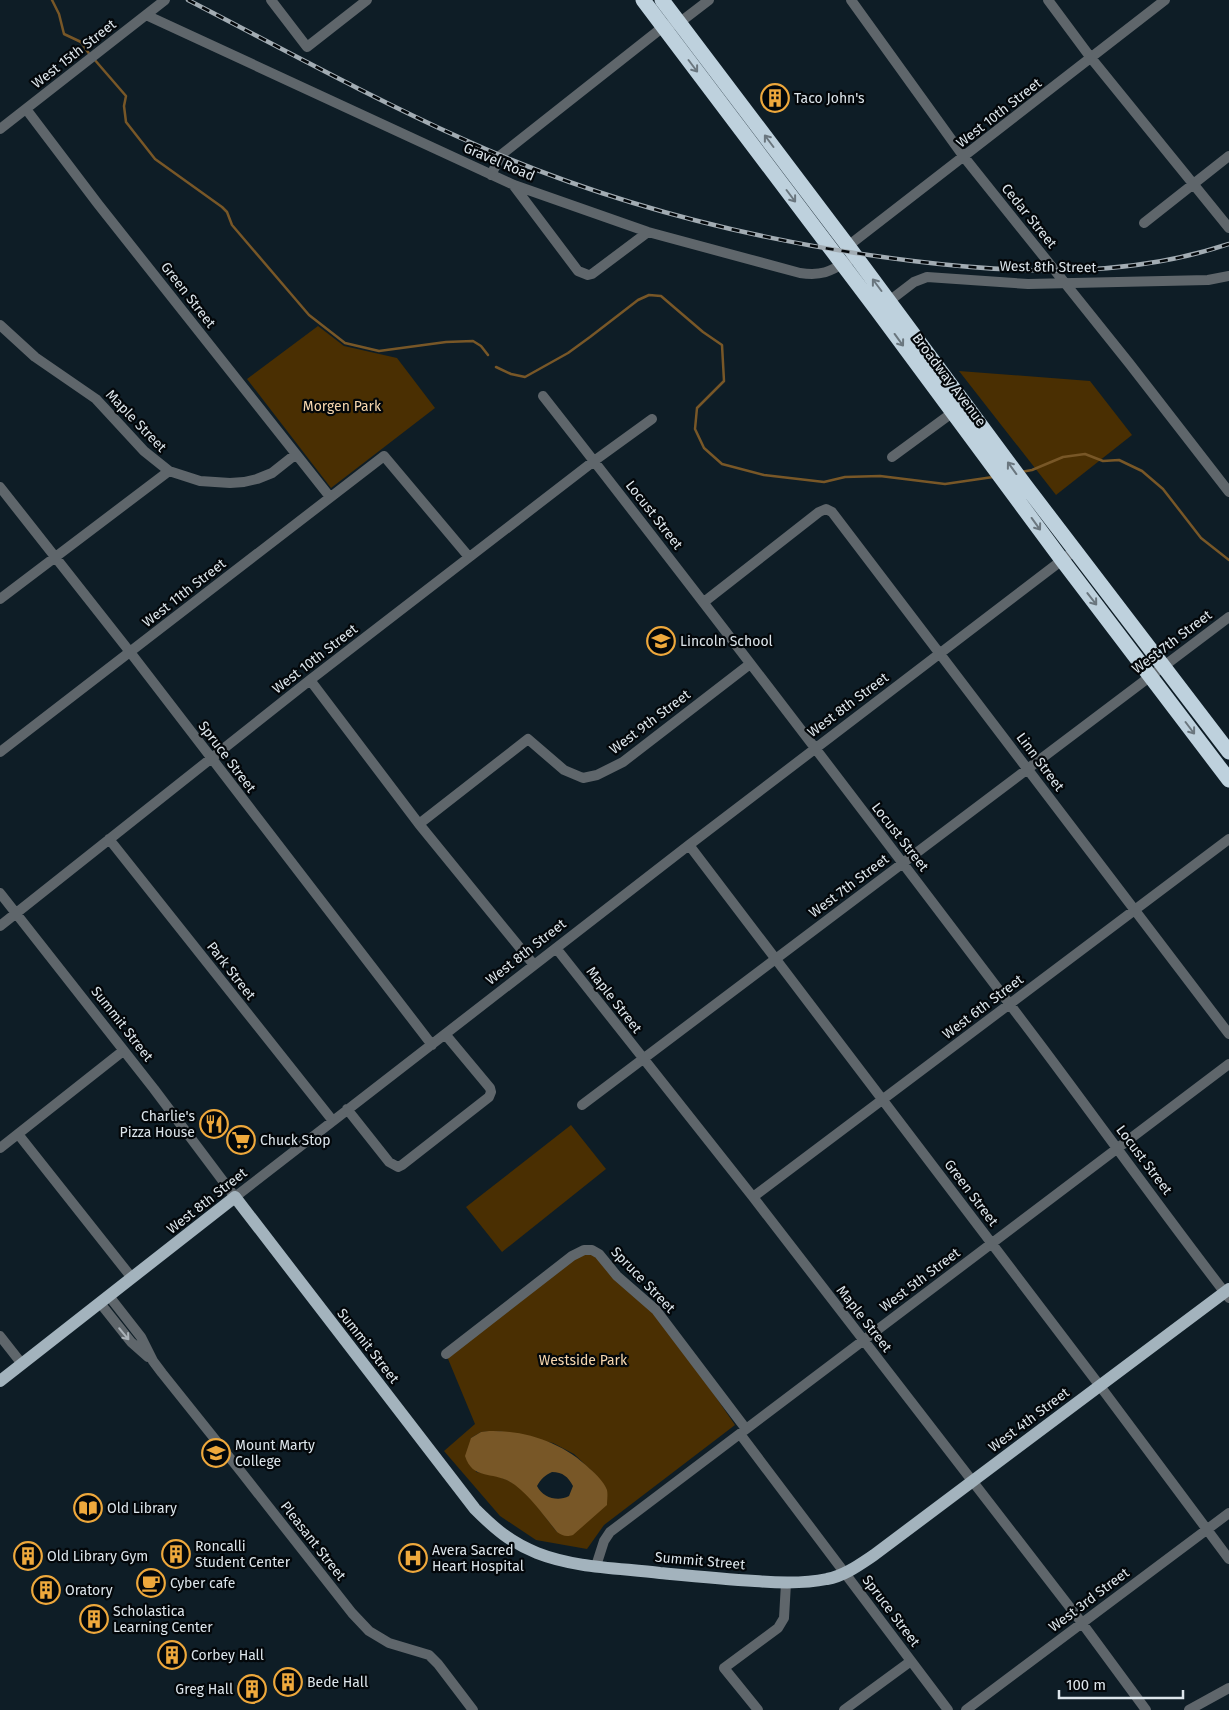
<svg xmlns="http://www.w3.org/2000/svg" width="1229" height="1710" font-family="'Fira Sans',sans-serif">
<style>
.green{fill:#4a2f02;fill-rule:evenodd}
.water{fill:#785727;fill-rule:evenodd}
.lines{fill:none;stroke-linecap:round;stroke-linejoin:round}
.stream{stroke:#785727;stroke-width:2.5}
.minor{stroke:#5f666b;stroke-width:10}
.major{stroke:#a3b3bd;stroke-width:12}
.highway{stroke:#bed1dd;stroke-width:15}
.rail-casing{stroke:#a2acb3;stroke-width:4.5}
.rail{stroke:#03070a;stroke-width:2.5;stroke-dasharray:8;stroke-linecap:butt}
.oneway{stroke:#6a767e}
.oneway2{stroke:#aab2b8}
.labels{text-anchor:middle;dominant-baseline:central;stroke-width:4.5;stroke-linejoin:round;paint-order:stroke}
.street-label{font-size:14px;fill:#dce5eb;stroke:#03070a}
.poi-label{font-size:14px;fill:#dce5eb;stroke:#03070a;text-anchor:start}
.park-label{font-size:14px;fill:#f7d7af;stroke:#03070a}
</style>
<rect width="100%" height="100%" fill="#0e1d26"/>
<path class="green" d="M318 326 344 346 397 358 435 408 331 488 247 379Z
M959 371 1090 381 1132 435 1056 495Z
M571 1125 606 1169 502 1252 466 1207Z
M584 1250 599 1254 656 1310 735 1425 604 1525 587 1549 536 1540 500 1516 444 1451 475 1424 446 1354ZM499 1431 553 1443 574 1454 597 1476 557 1532C544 1516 528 1491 511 1482 500 1476 488 1474 476 1472L471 1438 481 1432Z"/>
<path class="water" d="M489 1431C526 1430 564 1443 590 1469 596 1474 604 1482 607 1490 608 1494 607 1501 607 1505L573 1535C566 1537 563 1536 557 1532 544 1516 532 1498 515 1485 496 1470 473 1482 465 1456L471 1438 481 1432ZM552 1472C563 1472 568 1477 573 1486L569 1496C558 1502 543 1498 537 1486 541 1479 545 1475 552 1472Z"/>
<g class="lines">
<path class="stream" d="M52 0 59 14 64 34 81 42 90 55
M94 59 126 96 124 106 126 122 155 159 222 207 227 212 232 225 309 315 345 343 379 351 446 342 473 341 481 346 488 355
M496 367 511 374 525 377 568 353 590 337 638 300 649 295 661 296 703 332 722 345 724 381 697 408 695 429 704 448 722 464 764 475 824 482 845 477 880 476 945 484 993 477
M1021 472 1032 470 1063 457 1085 454 1103 461 1119 460 1142 471 1163 489 1201 538 1229 560"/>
<path class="minor" d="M271 0 307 47 367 0
M851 0 964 157 1129 363 1229 492
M1048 0 1091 58 1229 228
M146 15 514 185 648 232 800 273C822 276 829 272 848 261
M26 109 98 204 330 497
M0 129 165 0
M491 175 501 155 663 27 679 23 709 0
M514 186 578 271 588 275 592 274 648 232
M1144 223 1229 156
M848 246 1165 0
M884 305 914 282 927 277 1028 284 1208 280 1229 276
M0 325 35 357 96 399 144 451 169 471 200 481 230 483 244 482 257 479 272 473 296 454
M543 396C711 610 875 826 1039 1043 1102 1127 1164 1214 1229 1298
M892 457 956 410
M0 487 130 652 432 1045
M0 599 169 471
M704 602 819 512 826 509 832 512 1229 1034
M310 680 419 824 534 965
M0 752 384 456 469 557
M419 824 528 739 564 770 583 778 597 775 623 762 750 664
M109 839 333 1121
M689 845 1100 1386 1229 1559
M0 893 154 1089 235 1197 689 845 1074 551
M0 926 310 680 594 461 652 419
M556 948 753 1197 1082 1623 1146 1710
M582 1105 1229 617
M347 1109 389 1162 398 1167 402 1165 489 1097 491 1092 490 1088 445 1034
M18 1134 132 1278
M0 1148 123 1051
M753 1197 1229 839
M109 1296 141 1337 153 1361 162 1373 242 1473 352 1613 369 1631 389 1643 429 1655 438 1664 473 1710
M100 1303 131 1342 148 1357
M0 1336 22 1364
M446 1354 572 1256 584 1250H592L599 1254 617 1276 656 1310 746 1429
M740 1434 948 1710
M596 1566 604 1541 610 1532 1229 1064
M758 1710 724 1668 778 1628 784 1618 786 1583
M844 1710 911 1661
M966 1710 1229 1513
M1189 1710 1229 1688"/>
<path class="major" d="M0 1381 235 1197 475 1509C495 1529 510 1542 537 1553 575 1568 619 1568 660 1573 692 1576 723 1579 755 1581 779 1583 803 1584 827 1579 844 1576 859 1565 874 1555L1229 1289"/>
<path class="highway" d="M643 0 877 310 1062 560 1229 780
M662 0 848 246 1025 485 1229 752"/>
<defs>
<path id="rail" d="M188 0C279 47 370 97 463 139 606 204 758 242 913 261 1018 274 1127 278 1229 244"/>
</defs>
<use href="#rail" class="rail-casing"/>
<use href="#rail" class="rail"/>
</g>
<defs><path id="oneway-shaft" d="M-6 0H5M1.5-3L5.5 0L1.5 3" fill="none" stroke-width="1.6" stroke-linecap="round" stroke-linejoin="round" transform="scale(1.25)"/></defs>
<g class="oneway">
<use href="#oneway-shaft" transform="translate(693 66) rotate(53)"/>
<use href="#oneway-shaft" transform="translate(769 141) rotate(-127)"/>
<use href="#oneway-shaft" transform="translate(791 196) rotate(53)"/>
<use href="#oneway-shaft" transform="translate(877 285) rotate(-127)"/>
<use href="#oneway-shaft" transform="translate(899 340) rotate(54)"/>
<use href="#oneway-shaft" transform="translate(1012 468) rotate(-126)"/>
<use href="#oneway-shaft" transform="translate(1036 524) rotate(54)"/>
<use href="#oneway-shaft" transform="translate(1092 599) rotate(52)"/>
<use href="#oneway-shaft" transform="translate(1190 728) rotate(53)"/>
</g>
<use class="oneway2" href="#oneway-shaft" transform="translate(124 1334) rotate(50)"/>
<defs>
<symbol id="building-ring" viewBox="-11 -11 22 22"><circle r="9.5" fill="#03070a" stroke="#eea83c" stroke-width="1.5"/><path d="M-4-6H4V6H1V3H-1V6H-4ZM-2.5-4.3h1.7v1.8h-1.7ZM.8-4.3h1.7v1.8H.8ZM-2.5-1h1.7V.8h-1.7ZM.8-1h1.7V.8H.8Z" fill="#eea83c"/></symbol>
<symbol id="school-ring" viewBox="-11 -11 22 22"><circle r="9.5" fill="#03070a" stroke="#eea83c" stroke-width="1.5"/><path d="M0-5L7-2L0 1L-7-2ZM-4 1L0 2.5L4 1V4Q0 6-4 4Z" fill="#eea83c"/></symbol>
<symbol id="restaurant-ring" viewBox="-11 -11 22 22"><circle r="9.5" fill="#03070a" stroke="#eea83c" stroke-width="1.5"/><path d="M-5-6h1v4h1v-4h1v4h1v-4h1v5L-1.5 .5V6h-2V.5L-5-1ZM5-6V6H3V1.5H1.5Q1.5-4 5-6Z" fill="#eea83c"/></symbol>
<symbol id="supermarket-ring" viewBox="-11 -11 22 22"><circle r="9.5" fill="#03070a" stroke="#eea83c" stroke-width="1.5"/><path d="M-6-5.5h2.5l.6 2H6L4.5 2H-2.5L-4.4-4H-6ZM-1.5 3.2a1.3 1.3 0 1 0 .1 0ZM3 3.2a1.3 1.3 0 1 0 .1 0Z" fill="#eea83c"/></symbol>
<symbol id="university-ring" viewBox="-11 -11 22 22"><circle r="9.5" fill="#03070a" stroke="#eea83c" stroke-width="1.5"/><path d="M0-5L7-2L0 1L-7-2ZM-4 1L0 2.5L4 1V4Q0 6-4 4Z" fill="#eea83c"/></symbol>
<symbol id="library-ring" viewBox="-11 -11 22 22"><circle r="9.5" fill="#03070a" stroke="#eea83c" stroke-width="1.5"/><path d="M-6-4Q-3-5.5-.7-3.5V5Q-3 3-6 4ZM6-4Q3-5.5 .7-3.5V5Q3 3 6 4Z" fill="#eea83c"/></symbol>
<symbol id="hospital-ring" viewBox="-11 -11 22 22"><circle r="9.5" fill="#03070a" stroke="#eea83c" stroke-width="1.5"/><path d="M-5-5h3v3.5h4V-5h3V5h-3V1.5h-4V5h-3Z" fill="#eea83c"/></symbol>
<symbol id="cafe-ring" viewBox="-11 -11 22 22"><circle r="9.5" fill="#03070a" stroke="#eea83c" stroke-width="1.5"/><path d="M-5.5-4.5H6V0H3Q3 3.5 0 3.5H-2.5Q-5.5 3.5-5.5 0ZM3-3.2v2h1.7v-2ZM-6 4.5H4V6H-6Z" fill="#eea83c"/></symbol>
</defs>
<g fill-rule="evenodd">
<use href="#building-ring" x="759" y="82" width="32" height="32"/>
<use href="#school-ring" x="645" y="625" width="32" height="32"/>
<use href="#restaurant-ring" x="198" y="1108" width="32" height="32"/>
<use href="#supermarket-ring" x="225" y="1124" width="32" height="32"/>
<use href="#university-ring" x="200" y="1437" width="32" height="32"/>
<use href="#library-ring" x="72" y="1492" width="32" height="32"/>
<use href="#building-ring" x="160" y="1538" width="32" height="32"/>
<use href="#building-ring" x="12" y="1540" width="32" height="32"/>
<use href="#hospital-ring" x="397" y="1542" width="32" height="32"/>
<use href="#cafe-ring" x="135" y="1567" width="32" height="32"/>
<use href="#building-ring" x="30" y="1574" width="32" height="32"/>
<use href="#building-ring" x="78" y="1603" width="32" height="32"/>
<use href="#building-ring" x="156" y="1639" width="32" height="32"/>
<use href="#building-ring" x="272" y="1666" width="32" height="32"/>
<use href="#building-ring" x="236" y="1673" width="32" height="32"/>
</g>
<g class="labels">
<g class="street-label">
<text transform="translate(74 54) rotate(-38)">West 15th Street</text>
<text transform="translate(999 113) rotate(-38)">West 10th Street</text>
<text transform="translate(499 162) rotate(23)">Gravel Road</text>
<text transform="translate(1029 216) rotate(51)">Cedar Street</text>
<text transform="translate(1048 267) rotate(1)">West 8th Street</text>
<text transform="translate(188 295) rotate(52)">Green Street</text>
<text transform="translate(949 380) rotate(53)">Broadway Avenue</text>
<text transform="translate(136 421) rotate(46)">Maple Street</text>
<text transform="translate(654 515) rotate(52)">Locust Street</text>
<text transform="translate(184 593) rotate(-38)">West 11th Street</text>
<text transform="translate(1172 642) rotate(-37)">West 7th Street</text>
<text transform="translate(315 659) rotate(-38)">West 10th Street</text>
<text transform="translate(848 705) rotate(-37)">West 8th Street</text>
<text transform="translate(650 722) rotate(-37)">West 9th Street</text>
<text transform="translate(227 757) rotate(53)">Spruce Street</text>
<text transform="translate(1040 762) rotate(53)">Linn Street</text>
<text transform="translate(900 837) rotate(52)">Locust Street</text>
<text transform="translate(849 886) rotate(-37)">West 7th Street</text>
<text transform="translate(526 952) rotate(-38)">West 8th Street</text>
<text transform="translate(231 971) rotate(52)">Park Street</text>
<text transform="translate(614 1000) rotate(52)">Maple Street</text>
<text transform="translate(983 1007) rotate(-37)">West 6th Street</text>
<text transform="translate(122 1024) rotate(52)">Summit Street</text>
<text transform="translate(1144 1160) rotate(53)">Locust Street</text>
<text transform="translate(971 1193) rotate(53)">Green Street</text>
<text transform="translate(207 1201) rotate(-38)">West 8th Street</text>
<text transform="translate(643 1280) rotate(46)">Spruce Street</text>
<text transform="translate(920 1280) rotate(-37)">West 5th Street</text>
<text transform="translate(864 1319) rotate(52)">Maple Street</text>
<text transform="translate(368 1346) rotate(52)">Summit Street</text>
<text transform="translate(1029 1420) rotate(-37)">West 4th Street</text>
<text transform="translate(313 1541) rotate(52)">Pleasant Street</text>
<text transform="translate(700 1561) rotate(5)">Summit Street</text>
<text transform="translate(1089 1600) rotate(-37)">West 3rd Street</text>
<text transform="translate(891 1611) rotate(53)">Spruce Street</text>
</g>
<g class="poi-label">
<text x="794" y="98">Taco John's</text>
<text x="680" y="641">Lincoln School</text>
<text x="195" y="1116" text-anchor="end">Charlie's<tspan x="195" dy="16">Pizza House</tspan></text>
<text x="260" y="1140">Chuck Stop</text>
<text x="235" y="1445">Mount Marty<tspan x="235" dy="16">College</tspan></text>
<text x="107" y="1508">Old Library</text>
<text x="195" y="1546">Roncalli<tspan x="195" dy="16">Student Center</tspan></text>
<text x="432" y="1550">Avera Sacred<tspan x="432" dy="16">Heart Hospital</tspan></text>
<text x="47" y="1556">Old Library Gym</text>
<text x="170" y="1583">Cyber cafe</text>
<text x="65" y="1590">Oratory</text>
<text x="113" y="1611">Scholastica<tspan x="113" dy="16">Learning Center</tspan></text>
<text x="191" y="1655">Corbey Hall</text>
<text x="307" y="1682">Bede Hall</text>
<text x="233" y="1689" text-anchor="end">Greg Hall</text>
</g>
<g class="park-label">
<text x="342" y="406">Morgen Park</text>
<text x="583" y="1360">Westside Park</text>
</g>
</g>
<path d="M1059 1690v8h124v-8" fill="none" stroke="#dce5eb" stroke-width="2.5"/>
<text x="1066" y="1690" font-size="15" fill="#dce5eb" stroke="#03070a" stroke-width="4" paint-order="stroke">100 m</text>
</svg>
